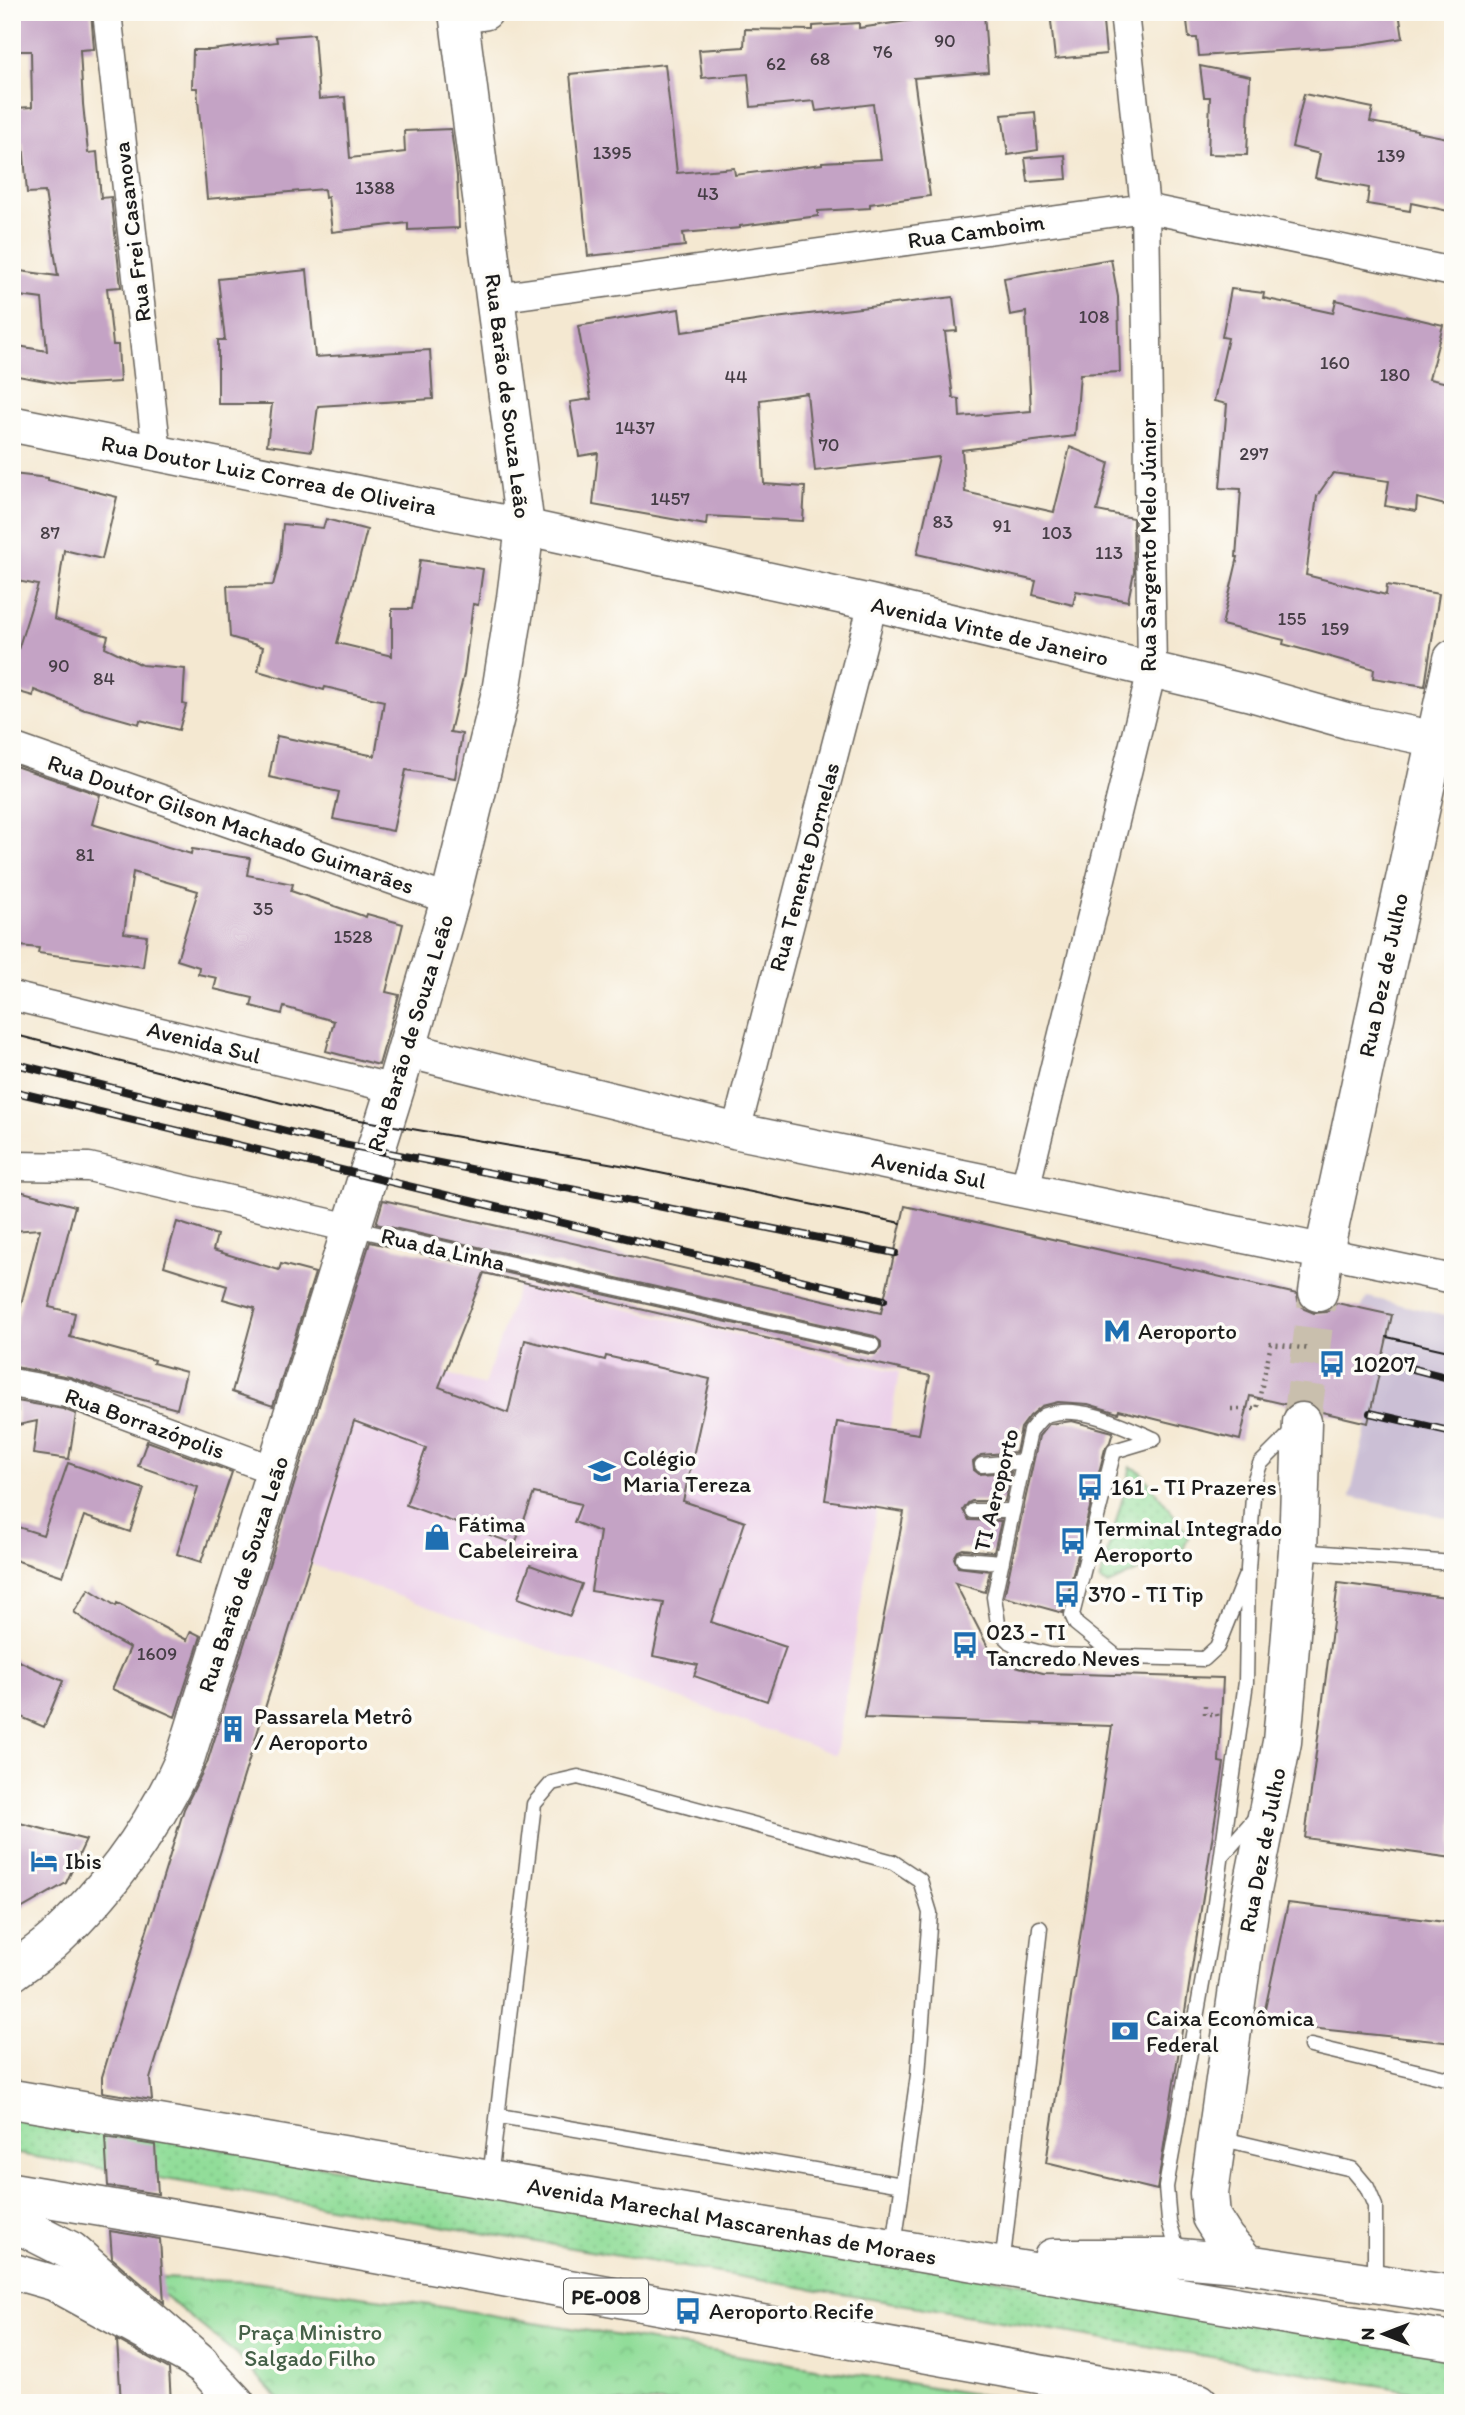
<svg xmlns="http://www.w3.org/2000/svg" width="1465" height="2415" font-family="Itim,sans-serif">
<style>
.built{fill:#ecd1ea}
.railway{fill:#cbbfd5}
.grass{fill:url(#grass-dots);stroke:#567c5a;stroke-width:2}
.park{fill:url(#park-crowns);stroke:#567c5a;stroke-width:2}
.building{fill:#c4a3c5}
.lines{fill:none;stroke-linecap:round;stroke-linejoin:round}
.secondary-tunnel{stroke:#c9bfad;stroke-width:38;stroke-dasharray:38 19;stroke-linecap:butt}
.service-casing{stroke:#68635b;stroke-width:17}
.minor-casing{stroke:#68635b;stroke-width:31}
.tertiary-casing{stroke:#68635b;stroke-width:38}
.secondary-casing{stroke:#68635b;stroke-width:41}
.trunk-casing{stroke:#68635b;stroke-width:41}
.path{stroke:#68635b;stroke-width:4.5;stroke-dasharray:2 5;stroke-linecap:butt}
.service{stroke:#fff;stroke-width:14}
.minor{stroke:#fff;stroke-width:28}
.tertiary{stroke:#fff;stroke-width:35}
.secondary{stroke:#fff;stroke-width:38}
.trunk{stroke:#fff;stroke-width:38}
.tram{stroke:#1c1c1c;stroke-width:2}
.rail-casing{stroke:#1c1c1c;stroke-width:8}
.rail{stroke:#fdfcf7;stroke-width:5;stroke-dasharray:16;stroke-linecap:butt}
.labels{text-anchor:middle;dominant-baseline:central;stroke-width:7;stroke-linejoin:round;paint-order:stroke}
.number-label{font-size:19px;fill:#463e46}
.shield{fill:#fdfcf7;stroke:#605f5e;stroke-width:2}
.shield-label{font-size:21px;font-weight:bold;fill:#1c1c1c}
.street-label{font-size:23px;fill:#1c1c1c;stroke:#fdfcf7}
.poi-label{font-size:23px;fill:#1c1c1c;stroke:#fdfcf7;text-anchor:start}
.park-label{font-size:23px;fill:#456048;stroke:#fdfcf7}
</style>
<defs>
<pattern id="grass-dots" width="8" height="8" patternUnits="userSpaceOnUse" patternTransform="scale(1.75)"><rect width="8" height="8" fill="#91dd99"/><path d="M2 2h.1M6 6h.1" fill="none" stroke="#7cbd83" stroke-width="1.8" stroke-linecap="round"/></pattern>
<pattern id="park-crowns" width="20" height="18" patternUnits="userSpaceOnUse" patternTransform="scale(1.75)"><rect width="20" height="18" fill="#91dd99"/><path d="M2 6a3 3 0 1 1 6 0M12 15a3 3 0 1 1 6 0" fill="none" stroke="#7cbd83"/></pattern>
</defs>
<rect width="100%" height="100%" fill="#fdfcf7"/>
<filter id="ink" filterUnits="userSpaceOnUse"><feTurbulence type="fractalNoise" baseFrequency=".0143" numOctaves="2"/><feDisplacementMap in="SourceGraphic" scale="14" xChannelSelector="R" yChannelSelector="G"/><feConvolveMatrix kernelMatrix="1 2 1 2 8 2 1 2 1" color-interpolation-filters="sRGB"/></filter>
<filter id="wash" filterUnits="userSpaceOnUse"><feTurbulence type="fractalNoise" baseFrequency=".00686" numOctaves="4" result="noise"/><feDisplacementMap in="SourceGraphic" scale="28" xChannelSelector="R" yChannelSelector="G"/><feGaussianBlur stdDeviation="1.57" result="paint"/><feColorMatrix in="noise" values="0 0 0 0 0 0 0 0 0 0 0 0 0 0 0 0 0 1.4 0 .05"/><feComposite in="paint" operator="in"/></filter>
<g filter="url(#wash)">
<rect width="100%" height="100%" fill="#f4e8d1"/>
<path class="built" d="M519 1284 899 1372 836 1755 294 1558 362 1347 484 1385Z"/>
<path class="railway" d="M1368 1297 1453 1317V1519L1350 1497 1392 1315 1361 1308Z"/>
<path class="grass" d="M1131 1467 1140 1471 1189 1535 1183 1550 1108 1585 1100 1581Z
M12 2114 1453 2355V2398L12 2153Z"/>
<path class="park" d="M161 2278 253 2282 430 2305 1030 2403H282L237 2355 156 2289Z"/>
<g id="blocks">
<path class="building" d="M12 12H91L94 49 80 50 83 104 88 153 97 152 101 198 111 197 121 287 107 288 113 345H118L120 382 68 385 12 375V345L47 351 42 299 12 295V270L58 276 45 192 27 193 23 142H17L15 108 32 107 31 51H12Z
M934 12H984L988 72 914 78 930 196 870 204V208L818 211V216L740 226V228L683 233 685 246 588 256 570 74 665 64 677 173 734 168 735 175 822 164V162L881 159 873 104 816 111 814 101 751 107 748 74 702 78 699 50 744 47 745 29 813 30V26L859 23V28L935 17Z
M1050 12H1102L1106 54 1055 59Z
M1186 12H1399L1403 38 1353 46 1199 56 1197 38H1189Z
M314 34 319 99 345 97 350 158 405 152 404 131 451 129 457 176 459 228 408 230V223L332 232 328 197 325 198 324 189 207 199 197 88H192L193 50H211L277 42 276 37Z
M1200 66 1250 76 1247 155 1208 154 1210 97H1204Z
M1304 94 1373 108 1370 122 1417 130V132L1453 139V212L1411 203 1410 211 1367 204 1369 188 1315 178 1320 154 1292 147Z
M1035 112 1038 150 1008 155 1002 115Z
M1065 155 1067 179 1028 182 1025 158Z
M1111 259 1118 297 1120 372 1080 374 1075 436 962 450 965 492 1054 512 1070 447 1109 463 1097 511 1133 518 1134 572 1128 601 1076 591 1073 605 1033 595 1036 581 917 554 939 457 815 471 807 393 760 400 764 484 805 487 803 521 707 516 706 525 593 505 598 453 579 456 570 402 591 399 578 326 679 309 682 332 775 318 953 297 957 331 945 332 953 398 959 399 960 417 1031 411 1026 312 1010 315 1004 278Z
M307 270 315 357 430 350 433 399 318 406 312 451 267 445 272 404H218V340H225L218 279Z
M1231 289 1264 293 1263 298 1333 313 1336 300 1443 325 1429 379 1453 384V507L1417 498 1416 511 1385 506 1389 481 1333 473 1317 496 1306 575 1386 595 1387 585 1439 594 1425 686 1373 678 1374 669 1283 644 1284 640 1222 625 1238 557H1236L1241 489 1220 488 1227 404 1214 401 1228 338 1222 337Z
M12 474 48 478V480L117 497 102 559 64 550 54 619 108 636 105 647 142 665 185 669 183 704 186 705 179 730 140 720 139 724 86 709 85 710 34 690 33 696 12 690V651L17 653 38 585 12 580Z
M326 519 367 530 337 643 392 656V609H412L420 560 483 569 478 605 473 604 464 674 450 732 462 734 455 778 406 770 393 831 333 819 339 792 269 777 277 736 375 756 384 701 325 687 324 690 258 671 263 647 230 637 227 586 273 585 280 559 283 524 323 528Z
M12 765 100 795 92 824 191 854 192 849 250 858 247 875 293 884 291 891 366 917 367 914 403 924 386 992 399 995 379 1065 326 1051 334 1021 284 1007 282 1014 251 1006 253 998 214 989 217 978 198 974 199 967 177 960 198 891 133 872 124 933 147 936 143 967 38 953 39 948 12 945Z
M12 1189 75 1206 49 1307 75 1313 70 1337 154 1360 153 1363 186 1372 177 1409 113 1392 70 1377 15 1367V1357H12V1340L40 1229 12 1231Z
M383 1200 881 1313 905 1206 1297 1294 1298 1301 1304 1309 1314 1313 1327 1312 1337 1303 1392 1315 1368 1423 1322 1412 1314 1404 1303 1400 1289 1405 1250 1396 1240 1440 1119 1410 1118 1413 1088 1404 1058 1402 1042 1406 1030 1416 1021 1428 1016 1452 981 1455 973 1462 974 1470 979 1474 1011 1472 1005 1501H972L968 1503 963 1510 969 1520 1001 1521 994 1552 963 1549 958 1551 954 1558 958 1567 990 1571 985 1592 955 1583 989 1649 1015 1666 1043 1673 1223 1678 1219 1762 1224 1763 1157 2190 1046 2163 1112 1726 864 1718 904 1512 825 1500 837 1422 919 1434 930 1376 484 1273 439 1387 508 1413 525 1340 605 1360 606 1356 710 1379 683 1501 745 1522 711 1622 786 1647 767 1701 694 1676 698 1665 653 1656 664 1603 591 1591 600 1532 574 1522 581 1504 534 1493 515 1544 406 1505 426 1448 354 1421 150 2079 152 2100 102 2092V2077L184 1809 207 1763 370 1242 870 1354H875L881 1348V1342L874 1336 376 1224Z
M177 1222 217 1235 213 1250 279 1270 281 1264 315 1273 273 1406 232 1392 255 1308 223 1299 227 1286 164 1266Z
M17 1401 63 1409 76 1414 69 1459 33 1454 37 1421 18 1425Z
M1072 1421 1113 1432 1110 1442 1105 1449 1063 1613 1004 1597 1039 1436 1049 1424Z
M147 1441 232 1472 201 1562 177 1554 198 1487 138 1466Z
M68 1463 144 1489 130 1532 84 1516 63 1576 12 1559V1525L43 1535Z
M530 1565 582 1584 570 1616 518 1598Z
M1338 1583 1453 1598V1858L1305 1838Z
M89 1589 116 1606 117 1603 187 1640 191 1631 201 1636 175 1717 112 1689 130 1648 102 1633 74 1612Z
M12 1658 63 1681 44 1727 12 1713Z
M12 1821 86 1840 66 1883 12 1914Z
M1288 1903 1453 1923V2043L1262 2023Z
M105 2137 155 2145 158 2194 108 2186Z
M110 2231 160 2239 164 2303 112 2258Z
M117 2340 169 2369 171 2403H121Z"/>
</g>
</g>
<g filter="url(#ink)">
<use href="#blocks" fill-opacity="0" stroke="#68635b" stroke-width="2"/>
<g class="lines">
<path class="secondary-tunnel" d="M1302 1422 1318 1292"/>
<defs>
<path id="service" d="M351 1228 872 1345
M1154 1439C1124 1426 1079 1403 1046 1415 1040 1417 1035 1426 1030 1431L994 1597 999 1630 1015 1646 1050 1655 1204 1659 1217 1647 1245 1577
M982 1465 1024 1461
M973 1511H1013
M1299 1551 1453 1563
M963 1559 1002 1562
M1117 1657 1076 1624 1072 1615 1114 1451 1154 1439
M1222 1856 1257 1816
M1311 2046 1453 2080
M499 2116 902 2185
M1219 2138 1352 2169 1367 2187 1375 2206V2282
M490 2178 534 1804 552 1783 578 1777 893 1862 920 1880 930 1913 918 2075 894 2246
M1179 2256 1169 2221 1166 2187 1210 1939 1246 1682 1248 1569 1254 1482 1260 1464 1295 1429
M1003 2258 1040 1928"/>
<path id="minor" d="M107 12 157 453
M496 298 1145 208 1453 272
M12 747 450 900
M12 996 395 1089
M736 1131 873 603
M12 1166 89 1167 350 1228
M1025 1189 1152 670 1145 208 1124 12
M1324 1252 1453 1279
M12 1383 67 1393 276 1471"/>
<path id="tertiary" d="M458 16 485 12
M12 424 525 527 873 603 1249 693 1348 721 1453 743
M407 1050 736 1131 1324 1252
M12 2271 54 2283 200 2363 237 2403"/>
<path id="secondary" d="M1318 1292 1324 1252 1453 659
M1302 1422 1298 1550 1282 1742 1251 1896 1209 2193 1211 2217 1225 2239 1247 2264 1453 2295
M12 1972C26 1961 42 1951 55 1939 111 1887 155 1826 186 1756L395 1089 450 900 501 692 516 598 525 527 458 12"/>
<path id="trunk" d="M12 2099 1299 2317 1453 2341
M12 2192 287 2238 1199 2403
M12 2221 71 2251 200 2363
M1053 2258H1180L1247 2264"/>
</defs>
<use href="#service" class="service-casing"/>
<use href="#minor" class="minor-casing"/>
<use href="#tertiary" class="tertiary-casing"/>
<use href="#secondary" class="secondary-casing"/>
<use href="#trunk" class="trunk-casing"/>
<path class="path" d="M1231 1409H1257L1271 1344 1310 1349
M1205 1705V1714H1217L1218 1718"/>
<use href="#service" class="service"/>
<use href="#minor" class="minor"/>
<use href="#tertiary" class="tertiary"/>
<use href="#secondary" class="secondary"/>
<use href="#trunk" class="trunk"/>
<path class="tram" d="M12 1034 325 1114 626 1166 901 1223
M1387 1337 1453 1352"/>
<defs>
<path id="rail" d="M12 1063 318 1139 895 1253
M12 1091 884 1300
M1382 1361 1453 1379
M1370 1413 1453 1432"/>
</defs>
<use href="#rail" class="rail-casing"/>
<use href="#rail" class="rail"/>
</g>
</g>
<defs>
<symbol id="metro-bare" viewBox="-9 -9 18 18"><path d="M-5.5 5V-5H-3L0 0L3-5H5.5V5H3V-.5L0 4L-3-.5V5Z" fill="#1f6fb2" stroke="#fdfcf7" stroke-width="2.5" paint-order="stroke"/></symbol>
<symbol id="bus-bare" viewBox="-9 -9 18 18"><path d="M-5-6H5V4H4V6H2V4H-2V6H-4V4H-5ZM-3.5-4V0h7V-4ZM-3.5 1.2v1.5H-2V1.2ZM2 1.2v1.5H3.5V1.2Z" fill="#1f6fb2" stroke="#fdfcf7" stroke-width="2.5" paint-order="stroke"/></symbol>
<symbol id="school-bare" viewBox="-9 -9 18 18"><path d="M0-5L7-2L0 1L-7-2ZM-4 1L0 2.5L4 1V4Q0 6-4 4Z" fill="#1f6fb2" stroke="#fdfcf7" stroke-width="2.5" paint-order="stroke"/></symbol>
<symbol id="shop-bare" viewBox="-9 -9 18 18"><path d="M-5-2.5h2.3a2.7 3.5 0 0 1 5.4 0H5L5.5 6h-11ZM-1.5-2.5h3a1.5 2.3 0 0 0-3 0Z" fill="#1f6fb2" stroke="#fdfcf7" stroke-width="2.5" paint-order="stroke"/></symbol>
<symbol id="building-bare" viewBox="-9 -9 18 18"><path d="M-4-6H4V6H1V3H-1V6H-4ZM-2.5-4.3h1.7v1.8h-1.7ZM.8-4.3h1.7v1.8H.8ZM-2.5-1h1.7V.8h-1.7ZM.8-1h1.7V.8H.8Z" fill="#1f6fb2" stroke="#fdfcf7" stroke-width="2.5" paint-order="stroke"/></symbol>
<symbol id="hotel-bare" viewBox="-9 -9 18 18"><path d="M-6-4.5h1.5V1H6V5H4.5V3h-9V5H-6ZM-4 0a1.8 1.8 0 1 1 3.6 0ZM.5 0V-2.5h3Q6-2.5 6 0Z" fill="#1f6fb2" stroke="#fdfcf7" stroke-width="2.5" paint-order="stroke"/></symbol>
<symbol id="bank-bare" viewBox="-9 -9 18 18"><path d="M-6-4H6V4H-6ZM0-2.3a2.3 2.3 0 1 0 0 4.6a2.3 2.3 0 1 0 0-4.6Z" fill="#1f6fb2" stroke="#fdfcf7" stroke-width="2.5" paint-order="stroke"/></symbol>
</defs>
<g fill-rule="evenodd">
<use href="#metro-bare" x="1098" y="1312" width="38" height="38"/>
<use href="#bus-bare" x="1313" y="1345" width="38" height="38"/>
<use href="#school-bare" x="583" y="1452" width="38" height="38"/>
<use href="#bus-bare" x="1071" y="1468" width="38" height="38"/>
<use href="#shop-bare" x="418" y="1518" width="38" height="38"/>
<use href="#bus-bare" x="1054" y="1522" width="38" height="38"/>
<use href="#bus-bare" x="1048" y="1575" width="38" height="38"/>
<use href="#bus-bare" x="946" y="1626" width="38" height="38"/>
<use href="#building-bare" x="214" y="1710" width="38" height="38"/>
<use href="#hotel-bare" x="25" y="1842" width="38" height="38"/>
<use href="#bank-bare" x="1106" y="2012" width="38" height="38"/>
<use href="#bus-bare" x="669" y="2292" width="38" height="38"/>
</g>
<g class="labels">
<g class="number-label">
<text x="945" y="40">90</text>
<text x="883" y="51">76</text>
<text x="820" y="58">68</text>
<text x="776" y="63">62</text>
<text x="612" y="152">1395</text>
<text x="1391" y="155">139</text>
<text x="375" y="187">1388</text>
<text x="708" y="193">43</text>
<text x="1094" y="316">108</text>
<text x="1335" y="362">160</text>
<text x="1395" y="374">180</text>
<text x="736" y="376">44</text>
<text x="635" y="427">1437</text>
<text x="829" y="444">70</text>
<text x="1254" y="453">297</text>
<text x="670" y="498">1457</text>
<text x="943" y="521">83</text>
<text x="1002" y="525">91</text>
<text x="50" y="532">87</text>
<text x="1057" y="532">103</text>
<text x="1109" y="552">113</text>
<text x="1292" y="618">155</text>
<text x="1335" y="628">159</text>
<text x="59" y="665">90</text>
<text x="104" y="678">84</text>
<text x="85" y="854">81</text>
<text x="263" y="908">35</text>
<text x="353" y="936">1528</text>
<text x="157" y="1653">1609</text>
</g>
<rect class="shield" x="564" y="2278.5" width="84" height="35" rx="5"/>
<g class="shield-label">
<text x="606" y="2296">PE-008</text>
</g>
<g class="street-label">
<text transform="translate(976 231) rotate(-8)">Rua Camboim</text>
<text transform="translate(132 232) rotate(-97)">Rua Frei Casanova</text>
<text transform="translate(508 396) rotate(83)">Rua Barão de Souza Leão</text>
<text transform="translate(269 475) rotate(11)">Rua Doutor Luiz Correa de Oliveira</text>
<text transform="translate(1148 545) rotate(-90)">Rua Sargento Melo Júnior</text>
<text transform="translate(990 631) rotate(13)">Avenida Vinte de Janeiro</text>
<text transform="translate(231 824) rotate(19)">Rua Doutor Gilson Machado Guimarães</text>
<text transform="translate(804 867) rotate(-75)">Rua Tenente Dornelas</text>
<text transform="translate(1383 975) rotate(-78)">Rua Dez de Julho</text>
<text transform="translate(410 1033) rotate(-73)">Rua Barão de Souza Leão</text>
<text transform="translate(204 1042) rotate(14)">Avenida Sul</text>
<text transform="translate(929 1170) rotate(11)">Avenida Sul</text>
<text transform="translate(443 1249) rotate(13)">Rua da Linha</text>
<text transform="translate(145 1423) rotate(20)">Rua Borrazópolis</text>
<text transform="translate(996 1490) rotate(-76)">TI Aeroporto</text>
<text transform="translate(243 1574) rotate(-72)">Rua Barão de Souza Leão</text>
<text transform="translate(1262 1850) rotate(-79)">Rua Dez de Julho</text>
<text transform="translate(732 2221) rotate(10)">Avenida Marechal Mascarenhas de Moraes</text>
</g>
<g class="poi-label">
<text x="1138" y="1331">Aeroporto</text>
<text x="1353" y="1364">10207</text>
<text x="623" y="1458">Colégio<tspan x="623" dy="26">Maria Tereza</tspan></text>
<text x="1111" y="1487">161 - TI Prazeres</text>
<text x="458" y="1524">Fátima<tspan x="458" dy="26">Cabeleireira</tspan></text>
<text x="1094" y="1528">Terminal Integrado<tspan x="1094" dy="26">Aeroporto</tspan></text>
<text x="1088" y="1594">370 - TI Tip</text>
<text x="986" y="1632">023 - TI<tspan x="986" dy="26">Tancredo Neves</tspan></text>
<text x="254" y="1716">Passarela Metrô<tspan x="254" dy="26">/ Aeroporto</tspan></text>
<text x="65" y="1861">Ibis</text>
<text x="1146" y="2018">Caixa Econômica<tspan x="1146" dy="26">Federal</tspan></text>
<text x="709" y="2311">Aeroporto Recife</text>
</g>
<g class="park-label">
<text x="310" y="2332">Praça Ministro<tspan x="310" dy="26">Salgado Filho</tspan></text>
</g>
</g>
<rect width="1465" height="2415" fill="none" stroke="#fdfcf7" stroke-width="42"/>
<g transform="translate(1384 2334) rotate(270)" stroke="#fdfcf7" stroke-width="5" paint-order="stroke">
<path d="M0-5L12 26L0 18L-12 26Z" fill="#1c1c1c"/>
<text y="-10" font-size="19" font-weight="bold" text-anchor="middle" fill="#1c1c1c">N</text>
</g>
</svg>
